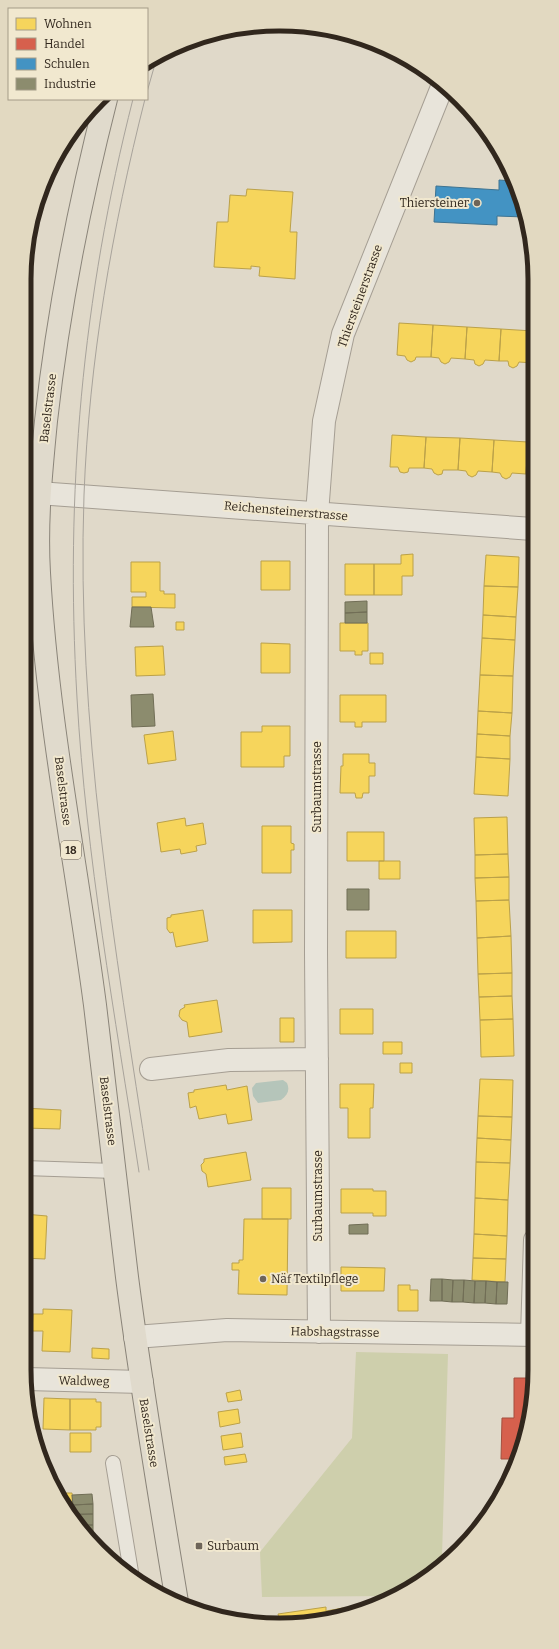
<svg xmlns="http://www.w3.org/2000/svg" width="559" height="1649" font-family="Bitter,serif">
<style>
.green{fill:#cecfac}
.water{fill:#b5c5ba}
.homes{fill:#f6d55c;stroke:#bba149}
.shops{fill:#d6604d;stroke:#a44f3f}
.schools{fill:#4393c3;stroke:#3e7391}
.industry{fill:#8c8c6e;stroke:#716e56}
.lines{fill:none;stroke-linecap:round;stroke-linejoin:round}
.service-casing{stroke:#a59e93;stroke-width:16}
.minor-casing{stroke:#a59e93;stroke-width:24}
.primary-casing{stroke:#8a8479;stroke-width:24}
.service{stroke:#e8e4da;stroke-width:14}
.minor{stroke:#e8e4da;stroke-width:22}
.primary{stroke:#e0dacc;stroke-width:22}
.tram{stroke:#a8a39b;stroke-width:1}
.poi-dot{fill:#6e6559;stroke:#f1e8cf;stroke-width:1.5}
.labels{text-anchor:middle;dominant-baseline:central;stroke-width:4;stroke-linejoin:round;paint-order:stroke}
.shield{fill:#f1e8cf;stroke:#6b6152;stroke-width:1}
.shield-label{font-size:11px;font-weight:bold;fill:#31271d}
.poi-label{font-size:12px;fill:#31271d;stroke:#f1e8cf;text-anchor:start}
.street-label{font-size:12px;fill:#31271d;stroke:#f1e8cf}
.rim{fill:none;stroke:#31271d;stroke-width:5}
</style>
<rect width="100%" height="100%" fill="#e0d9c9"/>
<path class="green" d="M356 1352 448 1354 442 1556 439 1564 422 1582 390 1596 262 1597 260 1552 352 1438Z"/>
<path class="water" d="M283 1080 287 1083C290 1090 288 1095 281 1100L258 1103 253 1096 252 1088 256 1083Z"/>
<path class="homes" d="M247 189 293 192 290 232H297L295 279 259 276 260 267 251 266V269L214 267 217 222H228L230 195 246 196Z
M399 323 433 325 431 357H416L415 360 411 362 407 360 405 356 397 355Z
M433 325 467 327 465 359 451 358 449 362 445 364 441 362 439 358 431 357Z
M467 327 501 329 499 361 485 360 483 364 479 366 475 364 474 360 465 359Z
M501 329 533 331V363L519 362 517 366 513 368 509 366 508 361H499Z
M392 435 426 437 424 468H409L408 472 404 473 400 472 398 467H390Z
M426 437 460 438 458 470H443L442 474 438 475 434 473 432 469 424 468Z
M460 438 494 440 492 472 478 471 476 475 472 477 468 475 466 471 458 470Z
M494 440 528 442 526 474 512 473 510 477 506 479 502 477 500 473 492 472Z
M528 442 533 443V474H526Z
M413 554V576H402V595H374V564H401V555Z
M486 555 519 557 518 587 484 586Z
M261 561H290V590H261Z
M131 562H160V591H164V594H175V608L132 607V597H146V592H131Z
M345 564H374V595H345Z
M484 586 518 587 516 617 483 615Z
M483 615 516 617 515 640 482 638Z
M176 622H184V630H176Z
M340 623H368V651H362V655H355V651H340Z
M482 638 515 640 513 676 480 675Z
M261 643 290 644V673H261Z
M163 646 165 675 136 676 135 647Z
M370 653H383V664H370Z
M480 675 513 676 512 713 478 711Z
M340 695H386V722H362V727H355V722H340Z
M478 711 512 713 510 736 477 734Z
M262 726H290V756H284V767H241V732H262Z
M173 731 176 760 148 764 144 735Z
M477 734 510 736V759L476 757Z
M343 754H369V763H375V776H369V793H363L362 798H356L355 793H340L341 766H343Z
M476 757 510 759 508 796 474 794Z
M507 817 508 854 475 855 474 818Z
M185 818 186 826 203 823 206 844 196 846 197 851 181 854 180 849 161 852 157 823Z
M262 826H291V843L294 844V850H291V873H262Z
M347 832H384V861H347Z
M508 854 509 877 475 878V855Z
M379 861H400V879H379Z
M509 877V900L476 901 475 878Z
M509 900 511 936 477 938 476 901Z
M203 910 208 941 176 947 173 932 170 933 167 929V918L171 917V915Z
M253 910H292V942L253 943Z
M346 931H396V958H346Z
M511 936 512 973 478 974 477 938Z
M512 973V996L479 997 478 974Z
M512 996 513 1019 480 1020 479 997Z
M217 1000 222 1032 189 1037 187 1022 182 1020 179 1016 180 1010 185 1007 184 1005Z
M340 1009H373V1034H340Z
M280 1018H294V1042H280Z
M513 1019 514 1056 481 1057 480 1020Z
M383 1042H402V1054H383Z
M400 1063H412V1073H400Z
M480 1079 513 1080 512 1117 478 1116Z
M340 1084H374L373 1108H370V1138H348V1108H340Z
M226 1085 227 1090 247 1086 252 1120 228 1124 226 1114 199 1119 196 1106 190 1108 188 1093 194 1092V1090Z
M24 1108 61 1110 60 1129 24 1128Z
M478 1116 512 1117 511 1140 477 1138Z
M477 1138 511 1140 510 1163 476 1162Z
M246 1152 251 1180 208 1187 206 1174 202 1171 201 1165 204 1162V1159Z
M476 1162 510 1163 508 1200 475 1198Z
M262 1188H291V1219H262Z
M341 1189H373V1191H386V1216H373V1213H341Z
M475 1198 508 1200 507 1236 474 1234Z
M24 1214 47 1216 45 1259 24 1258Z
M244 1219H288L287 1295 238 1294 239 1270H232V1263H239V1260H243Z
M474 1234 507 1236 506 1259 473 1258Z
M473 1258 506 1259 505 1282 472 1280Z
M341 1267 385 1268 384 1291H341Z
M398 1285H410V1290H418V1311H398Z
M43 1309 72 1310 70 1352 42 1351 43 1331H32L33 1314H43Z
M92 1348 109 1349V1359L92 1358Z
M240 1390 242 1400 228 1402 226 1393Z
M44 1398 70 1399V1430L43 1429Z
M70 1399H96V1402H101V1427H96V1430H70Z
M238 1409 240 1423 220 1427 218 1412Z
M70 1433H91V1452H70Z
M241 1433 243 1447 223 1450 221 1436Z
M245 1454 247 1462 225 1465 224 1457Z
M59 1493H72L73 1514Z
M326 1607V1611L343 1608 344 1616 262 1622 279 1618 278 1614Z"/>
<path class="shops" d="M514 1378H534L526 1435 516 1459H501L502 1418H514Z"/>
<path class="schools" d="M499 180 513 181 524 217 497 216V225L434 222 436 186 499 190Z"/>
<path class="industry" d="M367 601V612L345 613V602Z
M132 607H151L154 627H130Z
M367 612V623H345V613Z
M153 694 155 726 132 727 131 695Z
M347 889H369V910H347Z
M368 1224V1234H349V1225Z
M431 1279H442V1301H430Z
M442 1279 453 1280 452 1302 442 1301Z
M453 1280H464L463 1302H452Z
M464 1280 475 1281 474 1303 463 1302Z
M475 1281H486L485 1303H474Z
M486 1281 497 1282 496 1304 485 1303Z
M497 1282H508L507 1304H496Z
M92 1494 93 1504 73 1505 72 1495Z
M93 1504V1514H73V1505Z
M93 1514V1525H79L73 1515Z
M79 1525H93V1535H86Z"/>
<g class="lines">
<defs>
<path id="service" d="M24 1168 115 1171
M113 1463 131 1572"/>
<path id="minor" d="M24 492 533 529
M151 1069 229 1060 317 1059
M319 1332 316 953 317 514 324 421 343 334 442 87
M532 1335 535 1240
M135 1337 227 1330 535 1335
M26 1379 142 1382"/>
<path id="primary" d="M106 99C79 205 58 312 46 421 41 472 36 522 39 573 47 718 76 861 95 1005 106 1096 116 1187 127 1277 141 1386 159 1494 177 1602"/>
</defs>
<use href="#service" class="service-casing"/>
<use href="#minor" class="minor-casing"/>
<use href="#primary" class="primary-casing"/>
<use href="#service" class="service"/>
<use href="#minor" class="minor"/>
<use href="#primary" class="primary"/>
<path class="tram" d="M147 92 157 57
M133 99C82 299 65 492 77 698 86 857 115 1015 139 1172
M145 99C112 229 89 361 84 495 76 723 115 947 149 1170"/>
</g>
<g class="poi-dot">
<circle cx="477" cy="203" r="4"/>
<circle cx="263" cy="1279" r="4"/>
<rect x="195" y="1542" width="8" height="8" rx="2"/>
</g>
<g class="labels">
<rect class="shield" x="61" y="841" width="20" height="18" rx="3"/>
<g class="shield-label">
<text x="71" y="850">18</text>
</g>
<g class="poi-label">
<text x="469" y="203" text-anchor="end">Thiersteiner</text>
<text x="271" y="1279">Näf Textilpflege</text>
<text x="207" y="1546">Surbaum</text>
</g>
<g class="street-label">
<text transform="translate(360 296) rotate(-70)">Thiersteinerstrasse</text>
<text transform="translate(48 408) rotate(-83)">Baselstrasse</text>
<text transform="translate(286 511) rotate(5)">Reichensteinerstrasse</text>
<text transform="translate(317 787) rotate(-90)">Surbaumstrasse</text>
<text transform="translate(63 791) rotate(83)">Baselstrasse</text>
<text transform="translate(108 1111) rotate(83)">Baselstrasse</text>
<text transform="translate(318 1196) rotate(-90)">Surbaumstrasse</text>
<text transform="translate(335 1332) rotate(1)">Habshagstrasse</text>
<text transform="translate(84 1381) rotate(1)">Waldweg</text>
<text transform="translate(149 1433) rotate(81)">Baselstrasse</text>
</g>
</g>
<path d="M0 0H559V1649H0ZM279 31H280A248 248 0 0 1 528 279V1370A248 248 0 0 1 280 1618H279A248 248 0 0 1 31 1370V279A248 248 0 0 1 279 31Z" fill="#e2d9c1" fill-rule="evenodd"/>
<path class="rim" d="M279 31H280A248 248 0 0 1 528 279V1370A248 248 0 0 1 280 1618H279A248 248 0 0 1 31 1370V279A248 248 0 0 1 279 31Z"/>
<rect x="8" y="8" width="140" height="92" fill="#f1e8cf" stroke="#a49b88"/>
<rect x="16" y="18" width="20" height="12" fill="#f6d55c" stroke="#a49b88"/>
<text x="44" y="28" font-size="12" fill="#31271d">Wohnen</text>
<rect x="16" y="38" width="20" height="12" fill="#d6604d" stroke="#a49b88"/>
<text x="44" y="48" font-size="12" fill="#31271d">Handel</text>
<rect x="16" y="58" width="20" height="12" fill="#4393c3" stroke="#a49b88"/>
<text x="44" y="68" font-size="12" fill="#31271d">Schulen</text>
<rect x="16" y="78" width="20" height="12" fill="#8c8c6e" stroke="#a49b88"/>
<text x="44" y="88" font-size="12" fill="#31271d">Industrie</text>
</svg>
